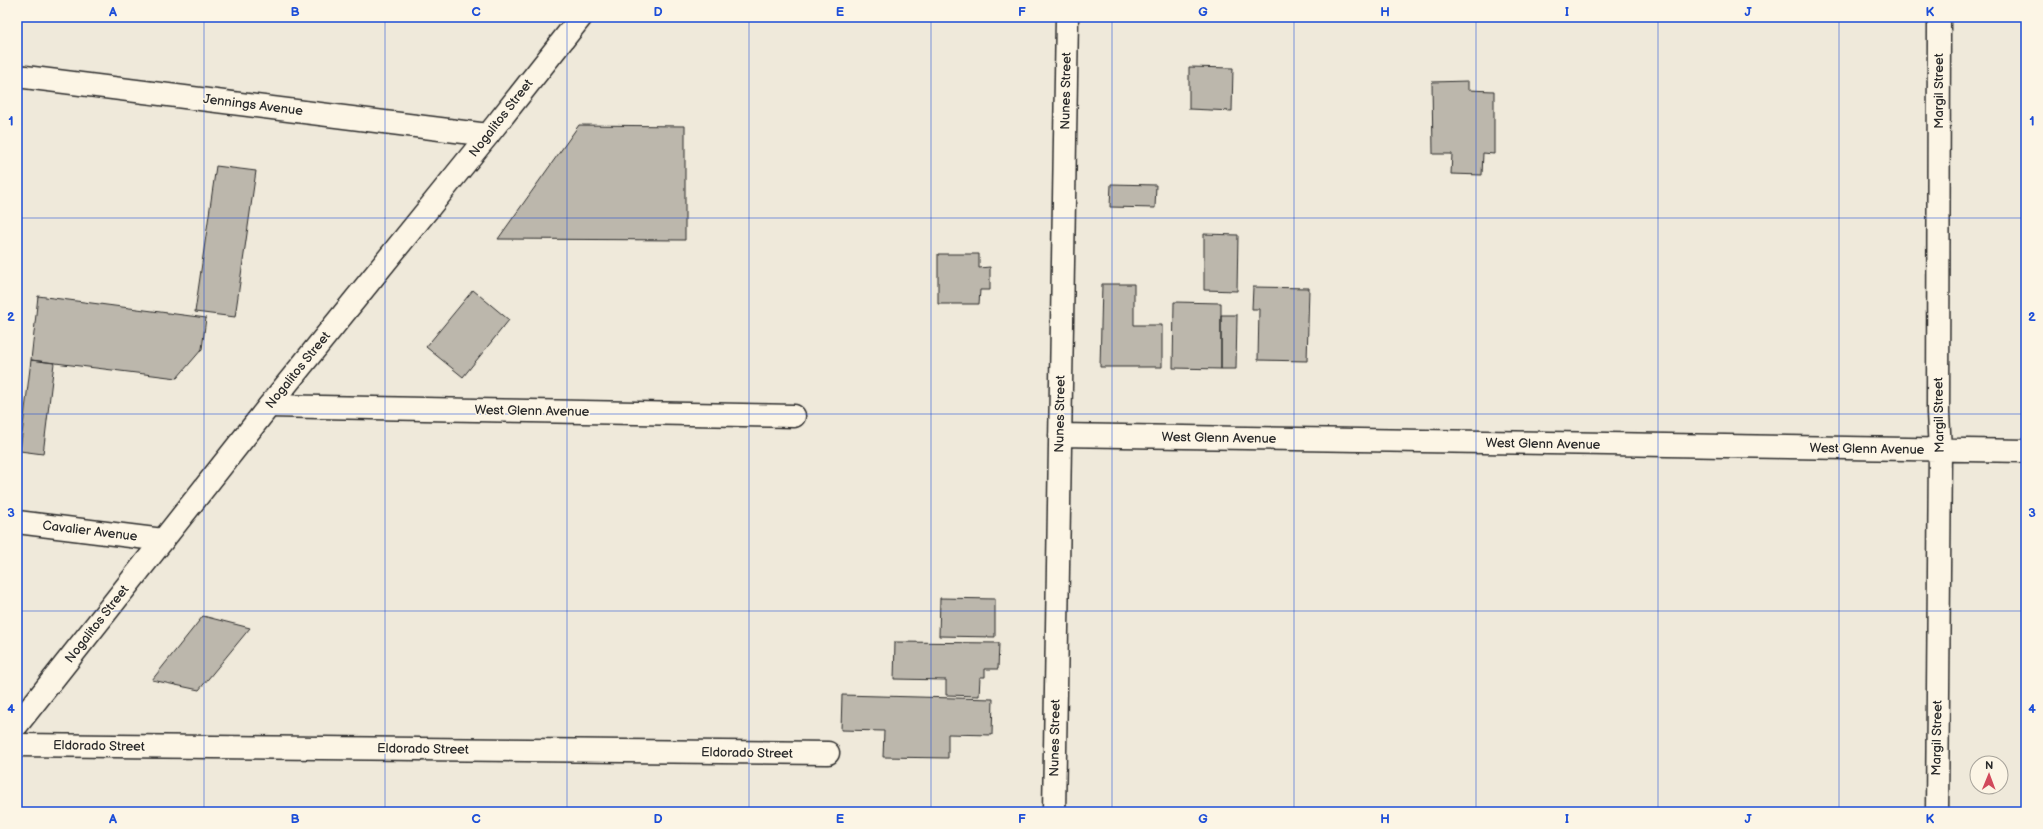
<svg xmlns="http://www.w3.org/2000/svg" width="2043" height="829" font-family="'Balsamiq Sans',sans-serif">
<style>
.building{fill:#bcb7ac;stroke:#2b2b2b}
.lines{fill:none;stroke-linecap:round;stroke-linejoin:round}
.minor-casing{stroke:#2b2b2b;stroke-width:25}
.primary-casing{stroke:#2b2b2b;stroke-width:25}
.minor{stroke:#fcf5e5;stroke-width:22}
.primary{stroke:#fcf5e5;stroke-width:22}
.grid{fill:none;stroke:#1d4ed8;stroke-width:1;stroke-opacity:0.55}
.labels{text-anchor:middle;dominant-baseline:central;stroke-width:3;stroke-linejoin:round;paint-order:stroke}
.street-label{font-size:13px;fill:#2b2b2b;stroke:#fcf5e5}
.neatline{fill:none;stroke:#1d4ed8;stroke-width:1.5}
.grid-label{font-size:13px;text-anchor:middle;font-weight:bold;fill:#1d4ed8}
</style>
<rect width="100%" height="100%" fill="#efe9da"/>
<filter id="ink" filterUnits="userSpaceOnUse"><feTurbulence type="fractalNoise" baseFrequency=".025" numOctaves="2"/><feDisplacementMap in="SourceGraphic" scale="8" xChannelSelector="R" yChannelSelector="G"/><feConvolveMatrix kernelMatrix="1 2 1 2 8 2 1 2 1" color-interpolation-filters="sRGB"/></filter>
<g filter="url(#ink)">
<path class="building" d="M1189 67 1233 68 1232 111 1189 109Z
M1468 81V90L1494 91V154L1483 153 1482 175 1451 174 1452 154H1433L1432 82Z
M579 125 685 126V240L498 239Z
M216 166 256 171 235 317 195 312Z
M1111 184 1156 185 1155 208 1110 207Z
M1204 234 1238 235 1237 291 1204 290Z
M938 254H979V268L990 267V290H980L979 304H938Z
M1102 284H1134V325H1162V367H1100Z
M1253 287 1309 288 1307 361 1258 360 1259 309H1252Z
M473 290 509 320 463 377 426 347Z
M38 296 206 318 202 349 177 378 31 360Z
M1174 302 1221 303V369L1173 368Z
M1221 315H1237L1236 369H1221Z
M31 360 54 363 43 454 20 451Z
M940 598 995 599V637L939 636Z
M203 616 250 628 199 690 152 680Z
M895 642 999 643 998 669H985V677H980L979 696 946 695V680L894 679Z
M842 695 993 699 992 735 948 734V758L883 757 884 731 841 730Z"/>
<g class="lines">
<defs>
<path id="minor" d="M17 76 488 135
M269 406 794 416
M1060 435 2026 451
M17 522 163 540
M17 745 828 753
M1054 812 1067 17
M1937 812 1940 450 1938 413 1939 17"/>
<path id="primary" d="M17 725 269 406 488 135 581 17"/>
</defs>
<use href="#minor" class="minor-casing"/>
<use href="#primary" class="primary-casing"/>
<use href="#minor" class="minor"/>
<use href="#primary" class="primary"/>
</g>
</g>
<path class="grid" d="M204 17V812M385 17V812M567 17V812M749 17V812M931 17V812M1112 17V812M1294 17V812M1476 17V812M1658 17V812M1839 17V812M17 218H2026M17 414H2026M17 611H2026"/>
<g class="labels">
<g class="street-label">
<text transform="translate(1066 91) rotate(-89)">Nunes Street</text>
<text transform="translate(1939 91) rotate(-90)">Margil Street</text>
<text transform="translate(253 105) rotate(7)">Jennings Avenue</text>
<text transform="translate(501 118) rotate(-52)">Nogalitos Street</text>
<text transform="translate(298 370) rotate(-51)">Nogalitos Street</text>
<text transform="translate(532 411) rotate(1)">West Glenn Avenue</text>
<text transform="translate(1060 414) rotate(-89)">Nunes Street</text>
<text transform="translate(1939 415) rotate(-91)">Margil Street</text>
<text transform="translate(1219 438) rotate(1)">West Glenn Avenue</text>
<text transform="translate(1543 444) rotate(1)">West Glenn Avenue</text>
<text transform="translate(1867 449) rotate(1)">West Glenn Avenue</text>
<text transform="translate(90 531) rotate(7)">Cavalier Avenue</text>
<text transform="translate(97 624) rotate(-52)">Nogalitos Street</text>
<text transform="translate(1055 738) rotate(-89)">Nunes Street</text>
<text transform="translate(1937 738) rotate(-89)">Margil Street</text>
<text transform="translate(99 746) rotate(1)">Eldorado Street</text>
<text transform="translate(423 749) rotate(1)">Eldorado Street</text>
<text transform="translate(747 753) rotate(1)">Eldorado Street</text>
</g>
</g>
<rect width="2043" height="829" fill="none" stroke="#fcf5e5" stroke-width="44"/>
<g transform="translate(1989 775) rotate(1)"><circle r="19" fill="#fcf5e5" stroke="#a8a49b"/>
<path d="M0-3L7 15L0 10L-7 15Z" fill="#d1495b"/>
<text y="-6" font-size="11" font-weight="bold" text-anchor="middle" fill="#2b2b2b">N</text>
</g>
<rect x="22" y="22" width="1999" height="785" class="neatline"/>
<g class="grid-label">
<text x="113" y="16">A</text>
<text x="295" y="16">B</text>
<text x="476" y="16">C</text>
<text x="658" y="16">D</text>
<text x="840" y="16">E</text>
<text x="1022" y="16">F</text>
<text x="1203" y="16">G</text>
<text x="1385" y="16">H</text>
<text x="1567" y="16">I</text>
<text x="1748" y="16">J</text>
<text x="1930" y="16">K</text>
<text x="11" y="125">1</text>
<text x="2032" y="125">1</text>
<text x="11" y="321">2</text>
<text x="2032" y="321">2</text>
<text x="11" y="517">3</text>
<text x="2032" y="517">3</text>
<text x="11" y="713">4</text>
<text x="2032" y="713">4</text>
<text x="113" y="823">A</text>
<text x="295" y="823">B</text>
<text x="476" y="823">C</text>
<text x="658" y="823">D</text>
<text x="840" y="823">E</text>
<text x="1022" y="823">F</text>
<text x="1203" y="823">G</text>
<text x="1385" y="823">H</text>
<text x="1567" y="823">I</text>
<text x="1748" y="823">J</text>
<text x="1930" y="823">K</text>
</g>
</svg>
